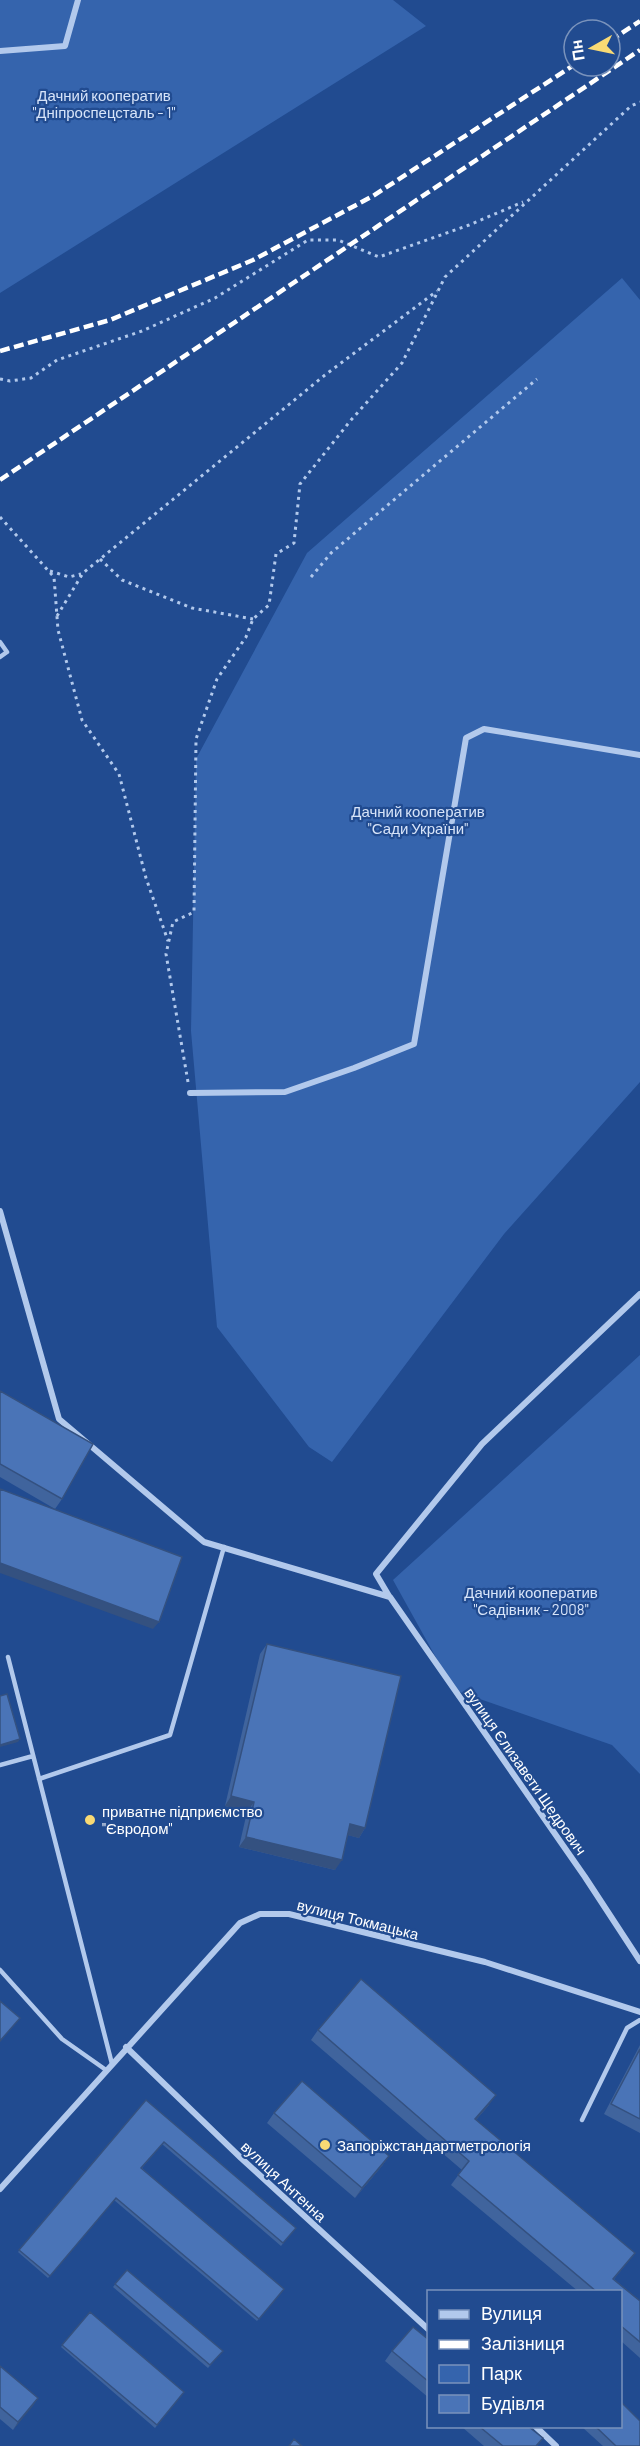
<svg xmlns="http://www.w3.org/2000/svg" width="640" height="2446" font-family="Barlow,sans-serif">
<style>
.green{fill:#3564ad}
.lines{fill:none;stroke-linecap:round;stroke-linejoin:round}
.path{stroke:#b2c9ec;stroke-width:3;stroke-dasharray:3 4.5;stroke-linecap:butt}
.lane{stroke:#b2c9ec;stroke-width:4.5}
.street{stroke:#b2c9ec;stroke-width:6}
.rail{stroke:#fff;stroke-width:4.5;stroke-dasharray:10 4.5;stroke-linecap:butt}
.wall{fill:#40649d}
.shaded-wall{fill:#345180}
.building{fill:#4a74b7;stroke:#345180;stroke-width:1.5}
.poi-dot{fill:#f9da74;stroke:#214b90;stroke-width:2}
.labels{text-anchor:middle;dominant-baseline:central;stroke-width:4.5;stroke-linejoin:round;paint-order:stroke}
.park-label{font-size:15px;fill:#d7e4f9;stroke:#214b90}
.street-label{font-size:15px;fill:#fff;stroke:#214b90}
.poi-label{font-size:15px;fill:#fff;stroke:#214b90;text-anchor:start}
</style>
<rect width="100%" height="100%" fill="#214b90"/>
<path class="green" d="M0 0H393L426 26 0 293Z
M622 278 640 300V1082L504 1234 332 1462 309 1447 217 1327 191 1031 196 759 307 553Z
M640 1355V1774L612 1745 454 1690 393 1580Z"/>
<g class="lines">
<path class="path" d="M0 379 10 381 31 378 57 360 142 331 215 298 308 240H338L379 257 469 225 523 202
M0 517 54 577 58 630 82 720 119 774 146 878 168 941
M100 559 122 580 192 608 253 619
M50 571 69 577 81 574
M311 577 331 553 537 379
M57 616 83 573 325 375 437 291
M188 1082 166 954 173 922 194 912 196 739 217 679 246 637 253 619 269 605 276 554 294 543 300 484 351 420 402 363 445 277 631 106 640 102"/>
<path class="lane" d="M0 642 7 652 0 657
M8 1657 112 2064
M0 1765 33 1756
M39 1779 170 1735 224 1547
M0 1970 62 2039 106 2070
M582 2120 627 2028 640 2020"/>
<path class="street" d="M0 51 65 46 78 0
M190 1093 285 1092 354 1068 414 1044 466 738 484 729 640 755
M0 1211 59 1419 204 1542 390 1597 585 1877 640 1961
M389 1596 376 1574 482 1444 640 1294
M126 2047 241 2158 428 2329
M0 2189 240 1923 260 1914H289L485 1962 640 2012
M535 2426 556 2446"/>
<path class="rail" d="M610 41 640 21
M0 351 110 320 253 260 373 196 574 65
M0 480 640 50"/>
</g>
<path class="wall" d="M0 1391 62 1499 55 1509 0 1477Z
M267 1644 365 1828 359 1838 348 1835 335 1870 239 1847 247 1812 225 1806 260 1654Z
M318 2030 489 2105 476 2120 635 2253 614 2279 640 2301V2358L621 2341V2292H579L451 2185 462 2170 311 2040Z
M640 2045V2133L604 2114Z
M146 2100 296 2228 281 2246 162 2144 142 2168 282 2292 257 2321 114 2200 48 2278 18 2252Z
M274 2113 389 2156 382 2166 355 2198 267 2123Z
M127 2270 223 2351 208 2368 113 2287Z
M90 2312 184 2392 155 2428 61 2347Z
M429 2340V2398L385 2361 392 2351Z
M0 2366 38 2398 13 2430 0 2419Z
M462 2427H529L543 2438 537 2446H484Z
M582 2427H621L640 2446H603Z"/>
<path class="shaded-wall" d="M0 1563 159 1622 153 1629 0 1573Z
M20 1739 18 1742 0 1747V1745Z
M231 1796 254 1802 247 1812 225 1806Z
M350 1824 365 1828 359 1838 343 1834Z
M246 1837 342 1860 335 1870 239 1847Z
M496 2095 489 2105 468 2129 475 2119Z
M389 2156 382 2166 355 2198 362 2188Z
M38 2398 33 2406 13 2430 18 2422Z"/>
<path class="building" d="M0 1391 93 1444 62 1499 0 1464Z
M0 1489 182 1557 159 1622 0 1563Z
M267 1644 401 1676 365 1828 350 1824 342 1860 246 1837 254 1802 231 1796Z
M7 1694 20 1739 0 1745V1696Z
M361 1979 496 2095 475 2119 635 2253 613 2279 640 2301V2342L621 2326V2292H597L458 2175 469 2161 318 2030Z
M0 2001 20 2018 0 2041Z
M640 2049V2119L611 2104Z
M302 2081 389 2156 362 2188 274 2113Z
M146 2100 296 2228 283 2243 164 2142 141 2168 284 2289 259 2319 116 2198 50 2276 19 2250Z
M127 2270 223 2351 210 2365 115 2284Z
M90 2312 184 2392 157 2425 62 2345Z
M413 2327 429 2340V2382L392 2351Z
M0 2366 38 2398 18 2422 0 2407Z
M621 2402 640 2421V2446H616L596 2427H621Z
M480 2427H529L543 2438 536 2446H503Z
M294 2439 302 2446H289Z"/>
<g class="poi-dot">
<circle cx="90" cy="1820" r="6"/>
<circle cx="325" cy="2145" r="6"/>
</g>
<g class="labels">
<g class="park-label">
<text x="104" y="95">Дачний кооператив<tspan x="104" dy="17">"Дніпроспецсталь - 1"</tspan></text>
<text x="418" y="811">Дачний кооператив<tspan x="418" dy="17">"Сади України"</tspan></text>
<text x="531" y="1592">Дачний кооператив<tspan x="531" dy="17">"Садівник - 2008"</tspan></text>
</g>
<g class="street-label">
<text transform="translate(526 1771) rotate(55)">вулиця Єлизавети Щедрович</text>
<text transform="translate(358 1919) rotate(14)">вулиця Токмацька</text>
<text transform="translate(284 2181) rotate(43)">вулиця Антенна</text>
</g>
<g class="poi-label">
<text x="102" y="1811">приватне підприємство<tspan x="102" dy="17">"Євродом"</tspan></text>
<text x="337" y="2145">Запоріжстандартметрологія</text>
</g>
</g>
<rect x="427" y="2290" width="195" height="138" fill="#214b90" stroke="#7a93bc" stroke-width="1.5"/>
<rect x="439" y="2310" width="30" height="9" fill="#b2c9ec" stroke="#7a93bc" stroke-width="1.5"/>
<text x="481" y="2320" font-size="18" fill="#ffffff">Вулиця</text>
<rect x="439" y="2340" width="30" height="9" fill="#ffffff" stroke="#7a93bc" stroke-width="1.5"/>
<text x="481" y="2350" font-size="18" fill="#ffffff">Залізниця</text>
<rect x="439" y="2365" width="30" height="18" fill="#3564ad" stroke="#7a93bc" stroke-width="1.5"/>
<text x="481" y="2380" font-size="18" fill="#ffffff">Парк</text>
<rect x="439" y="2395" width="30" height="18" fill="#4a74b7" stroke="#7a93bc" stroke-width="1.5"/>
<text x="481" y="2410" font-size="18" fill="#ffffff">Будівля</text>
<g transform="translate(592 48) rotate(261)"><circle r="28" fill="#214b90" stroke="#7a93bc" stroke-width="1.5"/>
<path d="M0-4.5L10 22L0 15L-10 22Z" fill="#f9da74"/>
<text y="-9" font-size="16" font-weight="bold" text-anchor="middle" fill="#ffffff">Пн</text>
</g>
</svg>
